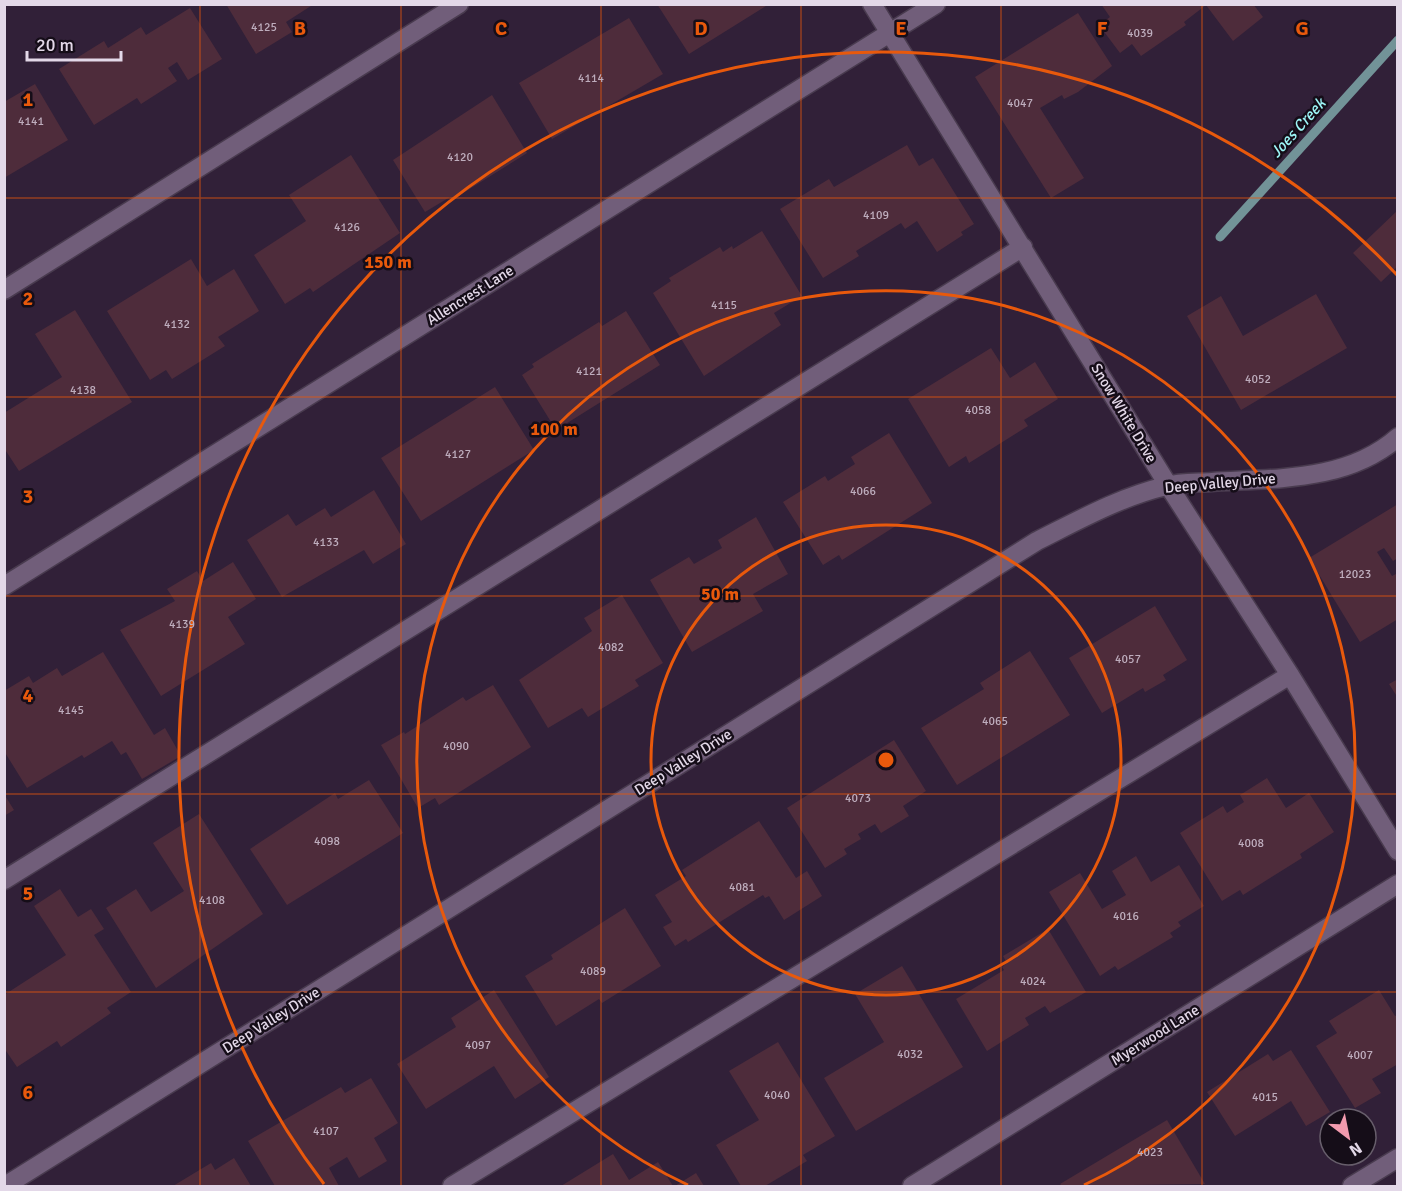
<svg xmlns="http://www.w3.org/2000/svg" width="1402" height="1191" font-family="Signika,sans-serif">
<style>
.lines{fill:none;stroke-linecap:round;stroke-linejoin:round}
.stream{stroke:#729398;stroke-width:9}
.building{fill:#4e2c3b}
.minor-casing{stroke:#493b4f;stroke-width:21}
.minor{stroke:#715e7a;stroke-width:18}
.grid{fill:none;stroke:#e8590c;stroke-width:1.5;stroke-opacity:0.55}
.ring{fill:none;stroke:#e8590c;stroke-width:3}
.labels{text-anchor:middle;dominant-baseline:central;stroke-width:5;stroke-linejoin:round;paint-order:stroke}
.number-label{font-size:12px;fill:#beadbd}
.street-label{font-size:15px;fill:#e3d8e8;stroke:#150d18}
.water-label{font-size:16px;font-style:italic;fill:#9df6f7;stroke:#150d18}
.grid-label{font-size:20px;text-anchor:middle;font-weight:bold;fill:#e8590c;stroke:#150d18;stroke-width:5;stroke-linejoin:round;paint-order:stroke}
.centre{fill:#e8590c;stroke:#150d18;stroke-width:3}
.ring-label{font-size:18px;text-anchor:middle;font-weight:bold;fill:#e8590c;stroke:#150d18;stroke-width:5;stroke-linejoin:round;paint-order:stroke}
</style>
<rect width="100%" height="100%" fill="#312038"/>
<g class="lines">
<path class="stream" d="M1220 237 1398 40"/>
</g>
<path class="building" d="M226 4H314L286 22 292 32 256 54Z
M657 4H769L689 54Z
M1101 4H1253L1263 17 1233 41 1206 5 1184 22 1186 25 1141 56 1132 44 1120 53 1099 25 1110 17Z
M190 8 222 59 188 80 177 62 168 68 177 81 141 104 137 98 94 125 59 69 104 41 108 48 141 27 146 35Z
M1078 13 1112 66 1078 92 1064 99 1062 95 1040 108 1084 178 1051 198 975 77Z
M629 18 663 74 552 139 519 83Z
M35 84 68 140 4 178V102Z
M492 95 527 153 452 200 450 197 425 212 393 160Z
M907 145 919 166 933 158 974 224 961 232 963 235 937 252 917 221 905 229 901 223 856 251 859 256 823 278 780 209 829 179 834 187Z
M351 155 400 233 313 292 310 288 285 304 254 255 306 221 289 195Z
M1398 210V266L1381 282 1353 253Z
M762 231 802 296 774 313 781 325 704 376 653 293 671 281 669 278 720 247 723 252 732 246 733 249Z
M191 259 207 286 234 269 259 311 218 337 225 346 172 379 166 370 150 380 107 311Z
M1316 294 1347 348 1241 410 1187 316 1221 296 1243 336Z
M75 310 132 402 19 471 4 448V413L62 377 35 334Z
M626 311 660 365 556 430 522 375 534 367 532 364 599 322 602 326Z
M991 348 1010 378 1035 362 1058 399 1024 420 1028 426 969 463 966 456 949 467 908 399Z
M495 387 534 450 421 521 381 458Z
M889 433 932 503 842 560 839 555 823 565 783 502 825 476 828 481 855 464 851 457Z
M374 490 406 544 373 564 364 550 282 597 247 540 288 514 296 526 325 508 331 517Z
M1398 504V558L1393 561 1384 548 1377 552 1392 576 1398 573V619L1360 642 1309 558Z
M756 517 788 574 753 594 763 611 692 652 650 580 689 557 694 564 722 548 718 540Z
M233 562 256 599 228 617 245 644 161 696 120 630 175 601 167 589 197 571 203 581Z
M622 595 663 663 635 680 639 686 588 717 582 708 548 728 519 680 592 631 584 618Z
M1155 606 1187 660 1163 675 1166 680 1145 692 1143 688 1102 713 1069 658Z
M1030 651 1070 715 957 785 921 728 984 689 980 683Z
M103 652 154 735 165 728 181 756 142 779 126 752 121 755 112 741 84 758 82 755 27 788 4 751V691L29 676 33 683 57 668 62 676Z
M1398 679V698L1389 684Z
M493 685 531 747 439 805 435 798 418 808 381 745 404 732 405 734 463 697 466 701Z
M894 740 926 791 903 806 909 816 881 833 875 824 858 834 861 839 844 849 847 854 825 868 787 808Z
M1267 778 1286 808 1309 793 1334 832 1300 854 1302 858 1243 895 1240 890 1222 901 1180 833 1223 806 1227 813 1244 802 1240 795Z
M369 780 403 833 287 905 250 849 335 793 338 799Z
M4 794 14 810 4 816Z
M199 814 263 914 156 988 106 908 136 889 151 912 184 891 153 843Z
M759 821 796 878 807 871 822 896 784 920 769 896 765 898 763 895 688 942 686 939 675 946 663 927 672 922 655 895 686 876 682 870Z
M1136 856 1151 882 1179 865 1204 906 1178 922 1181 926 1170 933 1173 937 1118 970 1115 966 1100 976 1049 892 1080 873 1102 909 1126 895 1112 871Z
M60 889 78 917 91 909 104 929 94 935 131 992 107 1008 111 1013 61 1047 57 1041 17 1067 4 1048V995L66 955 34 906Z
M625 908 661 966 602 1003 599 999 556 1026 525 976 553 959 551 955Z
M1048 929 1086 992 1050 1013 1045 1006 1025 1018 1029 1025 987 1051 956 999 1004 970 1002 967 1007 963 1003 956Z
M902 966 963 1067 856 1131 824 1078 884 1042 855 994Z
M494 990 549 1077 515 1099 494 1066 426 1109 397 1064 456 1027 451 1018Z
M1379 990 1395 1016 1398 1015V1064L1372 1079 1381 1093 1355 1108 1316 1046 1337 1033 1329 1021Z
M778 1042 835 1136 803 1155 807 1161 765 1186H741L716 1145 759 1120 729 1071Z
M1291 1050 1330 1112 1306 1126 1291 1101 1235 1136 1207 1092 1268 1054 1273 1061Z
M371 1078 398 1123 374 1138 387 1161 359 1178 347 1157 329 1168 339 1186H275L248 1141 341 1087 345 1093Z
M1167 1120 1205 1184 1062 1186 1060 1184Z
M613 1154 629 1180 658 1162 673 1186H561Z
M234 1158 251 1186H173L211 1163 215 1170Z
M696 1173 704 1186H675Z"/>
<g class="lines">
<defs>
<path id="minor" d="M872 4 1168 485 1290 675 1398 851
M4 290 459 4
M4 586 936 4
M4 880 1023 247
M5 1186 1037 541C1079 520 1120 497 1166 486 1180 482 1197 483 1212 482 1275 478 1347 482 1398 437
M452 1186 1290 675
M912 1186 1398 884
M1352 1186 1398 1158"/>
</defs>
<use href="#minor" class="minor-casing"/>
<use href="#minor" class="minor"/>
</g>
<path class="grid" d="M200 4V1186M401 4V1186M601 4V1186M801 4V1186M1001 4V1186M1202 4V1186M4 198H1398M4 397H1398M4 596H1398M4 794H1398M4 992H1398"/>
<g class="ring">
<circle cx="886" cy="760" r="235"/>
<path d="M688 1185A469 469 0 1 1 1084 1185"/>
<path d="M324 1184A704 704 0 0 1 1397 275"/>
</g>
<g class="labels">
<g class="number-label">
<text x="264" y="27">4125</text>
<text x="1140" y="33">4039</text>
<text x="591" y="78">4114</text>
<text x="1020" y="103">4047</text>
<text x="31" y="121">4141</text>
<text x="460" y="157">4120</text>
<text x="876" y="215">4109</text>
<text x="347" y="227">4126</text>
<text x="724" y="305">4115</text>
<text x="177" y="324">4132</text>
<text x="589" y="371">4121</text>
<text x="1258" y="379">4052</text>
<text x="83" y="390">4138</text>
<text x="978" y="410">4058</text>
<text x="458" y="454">4127</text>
<text x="863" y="491">4066</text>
<text x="326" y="542">4133</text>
<text x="1355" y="574">12023</text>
<text x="182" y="624">4139</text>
<text x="611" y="647">4082</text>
<text x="1128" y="659">4057</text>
<text x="71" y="710">4145</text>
<text x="995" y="721">4065</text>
<text x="456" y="746">4090</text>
<text x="858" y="798">4073</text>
<text x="327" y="841">4098</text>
<text x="1251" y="843">4008</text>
<text x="742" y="887">4081</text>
<text x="212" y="900">4108</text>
<text x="1126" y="916">4016</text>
<text x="593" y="971">4089</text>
<text x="1033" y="981">4024</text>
<text x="478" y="1045">4097</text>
<text x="910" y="1054">4032</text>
<text x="1360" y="1055">4007</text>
<text x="777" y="1095">4040</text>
<text x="1265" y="1097">4015</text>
<text x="326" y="1131">4107</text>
<text x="1150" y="1152">4023</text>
</g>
<g class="street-label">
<text transform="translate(470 295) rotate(-32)">Allencrest Lane</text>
<text transform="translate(1124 413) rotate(59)">Snow White Drive</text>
<text transform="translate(1220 483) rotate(-5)">Deep Valley Drive</text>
<text transform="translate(683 762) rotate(-32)">Deep Valley Drive</text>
<text transform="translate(271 1020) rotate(-32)">Deep Valley Drive</text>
<text transform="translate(1155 1035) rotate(-32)">Myerwood Lane</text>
</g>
<g class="water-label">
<text transform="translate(1298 128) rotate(-48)">Joes Creek</text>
</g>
</g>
<g class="grid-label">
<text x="300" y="35">B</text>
<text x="501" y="35">C</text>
<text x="701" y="35">D</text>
<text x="901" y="35">E</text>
<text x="1102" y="35">F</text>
<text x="1302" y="35">G</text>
<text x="28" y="106">1</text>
<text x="28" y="305">2</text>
<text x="28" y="503">3</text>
<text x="28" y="702">4</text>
<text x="28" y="900">5</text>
<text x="28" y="1099">6</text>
</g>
<circle cx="886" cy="760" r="9" class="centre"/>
<g class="ring-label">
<text x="388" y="268">150 m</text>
<text x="554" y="435">100 m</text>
<text x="720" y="600">50 m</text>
</g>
<rect width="1402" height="1191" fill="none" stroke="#e3d8e8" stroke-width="12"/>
<g transform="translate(1348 1137) rotate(148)"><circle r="28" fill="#150d18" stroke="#675e6b" stroke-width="1.5"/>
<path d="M0-4.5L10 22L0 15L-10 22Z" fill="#f29aae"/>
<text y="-9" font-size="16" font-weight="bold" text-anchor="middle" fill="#e3d8e8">N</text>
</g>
<path d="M27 51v9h94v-9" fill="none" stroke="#e3d8e8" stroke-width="3"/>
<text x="36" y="51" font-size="18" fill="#e3d8e8" stroke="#150d18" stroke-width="4.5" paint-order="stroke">20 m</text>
</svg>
